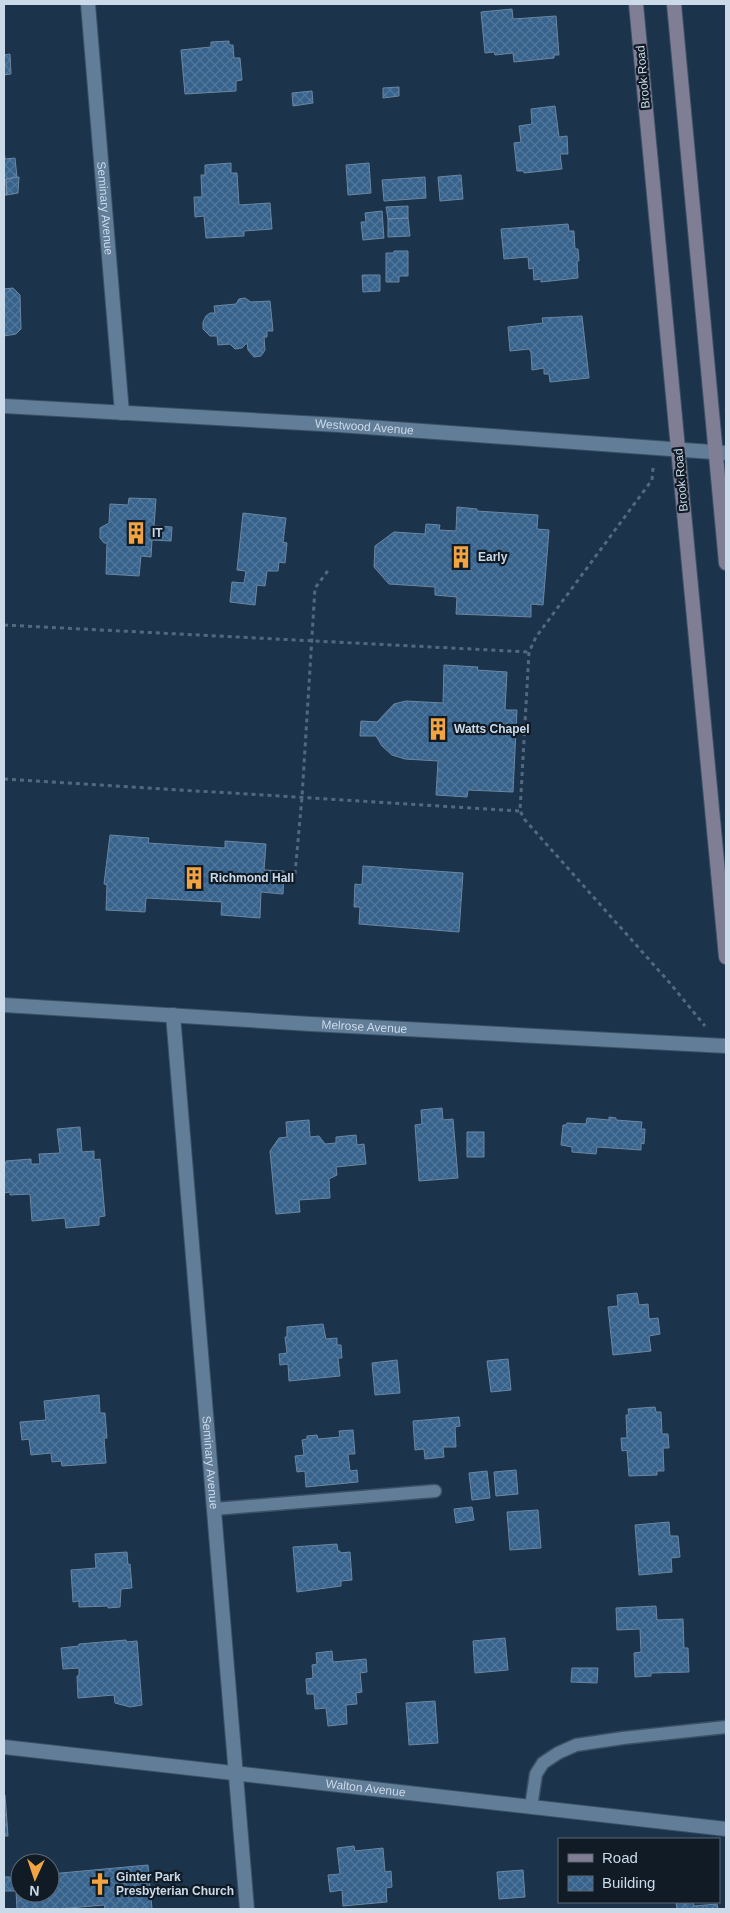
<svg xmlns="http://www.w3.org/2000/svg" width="730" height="1913" font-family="Helvetica,sans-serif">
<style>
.building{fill:url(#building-cross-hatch);stroke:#6b86a2}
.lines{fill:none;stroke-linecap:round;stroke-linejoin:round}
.service-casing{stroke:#3b5065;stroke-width:15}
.minor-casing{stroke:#3b5065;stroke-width:16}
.tertiary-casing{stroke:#3b5065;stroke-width:16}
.secondary-casing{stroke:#3b5065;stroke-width:16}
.path{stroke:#53697e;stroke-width:3;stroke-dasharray:4 4;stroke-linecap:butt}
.service{stroke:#617d98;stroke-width:12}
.minor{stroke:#617d98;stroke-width:14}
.tertiary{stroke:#617d98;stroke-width:14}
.secondary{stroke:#807e94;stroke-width:14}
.labels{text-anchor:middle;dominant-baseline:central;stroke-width:4.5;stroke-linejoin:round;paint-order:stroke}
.street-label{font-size:12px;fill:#cbdae9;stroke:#101b25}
.poi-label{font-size:12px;font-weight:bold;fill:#cbdae9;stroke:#101b25;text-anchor:start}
</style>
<defs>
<pattern id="building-cross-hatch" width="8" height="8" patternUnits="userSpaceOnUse" patternTransform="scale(1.25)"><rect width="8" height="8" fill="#36628c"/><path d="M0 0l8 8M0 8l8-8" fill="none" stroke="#52789c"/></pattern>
</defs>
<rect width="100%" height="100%" fill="#1b344b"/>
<path class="building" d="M512 9 513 19 556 16 559 55H554V58L514 62 513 53 495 55 494 52 485 53 481 12Z
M229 41V45H233L234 58H240L242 80 236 81V91L185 94 181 50 211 47V42Z
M10 54 11 74 4 75V55Z
M399 87V96L383 98V88Z
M312 91 313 103 293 106 292 93Z
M555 106 559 137 567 136 568 154H560L562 169 524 173V171H517L514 143 521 142 519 126 532 124 531 109Z
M4 149 5 159 15 158 17 177 6 179 7 195H4Z
M231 163V173H237L239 205 270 203 272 229 244 231V236L206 238 204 216 195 217 194 197H202L201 175H205V165Z
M369 163 371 193 348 195 346 165Z
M461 175 463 199 440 201 438 177Z
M19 177 18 193 7 195 6 179Z
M425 177 426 198 384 201 382 180Z
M408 206V218L388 219 386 207Z
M382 211 384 238 363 240 361 222H366L365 213Z
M408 218 410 236 388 237V219Z
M568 224 569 231H574L575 249H578L579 261H577L578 278 541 282V279L534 280 533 268 529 269 528 257 504 259 501 229Z
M394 251H408V276H399V282H386V253H394Z
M362 275H380V291L363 292Z
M13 288 20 295 21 329 16 334 4 336V289Z
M245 298 251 302 270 301 273 331H267V337H264L265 350 261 356 254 357 248 350 247 343 242 348 235 349 230 344 218 345 217 336H210L203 329V322L206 316 210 313H215L214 306 236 304 239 299Z
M582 316 589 378 550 382 549 374H544V368L532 370 531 352 529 349 510 351 508 327 543 323 542 318Z
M129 498 156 499 154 526 172 527 171 541 152 540 151 557 141 556 139 576 106 574 107 543H104L100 538V528L109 523 110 504 128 505Z
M457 507 477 509V511L538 515 537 529 549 530 543 605 531 604V617L456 614 457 597 435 595V587L389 584 374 567 375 546 394 532 425 534 426 524 440 525 439 530 456 531Z
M243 513 286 518 283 542 287 543 285 563 279 562 278 571H267L265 586 257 585 255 605 230 602 232 582 244 583 246 571 237 570Z
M444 665 478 667 477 670 507 672 505 710H517L513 792 468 790 467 797 436 795 438 761 405 759 392 755 382 746 376 736H360L361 721 377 722 394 704 406 701 443 703Z
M110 835 149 838 148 843 225 848V841L266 844 264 870 284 871 283 894 261 892 260 918 221 915 222 902 146 898 145 912 106 910 107 885 104 884Z
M363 866 463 873 459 932 359 924 360 907H354L355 884 362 885Z
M442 1108 443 1120 453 1119 458 1178 419 1181 415 1125 422 1124 421 1110Z
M609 1117 616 1118V1120L642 1122 641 1129H645L644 1144 641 1143V1150L597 1147 596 1154 572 1152V1147L561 1145 563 1125H566L567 1123 586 1124 587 1118 609 1120Z
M309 1120 310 1137 319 1136 325 1144 336 1143V1137L356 1135 357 1145 364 1144 366 1164 336 1167 337 1175 329 1179 330 1198 299 1200 300 1212 276 1214 270 1151 279 1138 287 1137 286 1122Z
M80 1127 82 1152 94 1151V1160L100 1159 105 1216 99 1217V1225L66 1228 65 1218 32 1221 30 1194 10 1195V1192L4 1193V1163H6V1161L31 1159V1164H40L39 1154 60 1153 57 1129Z
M467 1132H484V1157H467Z
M637 1293 639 1305 648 1304 649 1319 658 1318 660 1334 649 1336 651 1351 613 1355 608 1307 618 1306 617 1295Z
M323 1324 326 1339 337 1338V1345H341L342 1358H338L340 1376 289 1381 288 1364 280 1365 279 1354 287 1353 285 1337H287V1327Z
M508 1359 511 1390 491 1392 487 1361Z
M397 1360 400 1393 375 1395 372 1363Z
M99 1395 100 1413H105L107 1438H104L106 1463 62 1466 61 1461 52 1462 51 1453 31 1455 29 1439 22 1440 20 1422 46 1420 44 1401Z
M655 1407 656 1412H661L662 1434H668L669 1448H663L664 1471H657V1475L629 1476 627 1450 622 1451 621 1438H627L626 1415H629L628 1409Z
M459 1417 460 1426 455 1427 456 1447H443L444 1457 425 1459 424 1449 415 1450 413 1421Z
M353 1430 355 1454H348L350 1471 357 1470 358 1482 306 1487 305 1471 297 1472 295 1456 304 1455 302 1440 307 1439V1436L317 1435 318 1439 340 1437 339 1431Z
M516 1470 518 1494 496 1496 494 1472Z
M487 1471 490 1498 472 1500 469 1473Z
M472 1507 474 1520 456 1523 454 1509Z
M538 1510 541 1548 510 1550 507 1512Z
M669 1522 670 1536H678L680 1557 671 1558 672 1572 639 1575 635 1525Z
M337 1544 338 1551H340V1553L350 1552 352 1580 341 1581V1586L297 1592 293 1547Z
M127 1552 128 1565 130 1564 132 1588 121 1589 120 1607 108 1608V1606L79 1607V1601L73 1602 71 1570 96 1568 95 1554Z
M656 1606 657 1620 683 1619 684 1648H688L689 1672 651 1673V1676L635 1677 634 1653 641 1652 640 1629 617 1630 616 1608Z
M505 1638 508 1670 475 1673 473 1641Z
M126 1640V1642L137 1641 142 1705 130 1707 115 1703 114 1695 78 1698 77 1676H79V1668L63 1669 61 1648 79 1646V1644Z
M332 1651 333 1662 366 1659 367 1672 360 1673 362 1692 356 1693 357 1704 346 1705 347 1724 328 1726 326 1708 315 1709 314 1694H307L306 1679 313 1678 312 1665 317 1664 316 1653Z
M572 1668H598L597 1683 571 1682Z
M435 1701 438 1743 409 1745 406 1703Z
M5 1795 8 1836H4V1796Z
M354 1846 355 1851 383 1848 385 1872 391 1871 392 1887 386 1888 387 1902 343 1906 342 1890 330 1892 328 1875 340 1874 337 1848Z
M148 1865 152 1909H105L104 1905 58 1909H17L16 1891H4V1877H20V1893H50V1874Z
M523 1870 525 1897 499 1899 497 1872Z
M676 1902H693L694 1906 717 1904 718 1909H668H677Z"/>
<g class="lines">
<defs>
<path id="service" d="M214 1509 435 1491
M531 1807 536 1774 543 1763 558 1753 576 1745 623 1738 726 1727"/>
<g id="minor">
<path id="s1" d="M88 4 122 413"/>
<path id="s2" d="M4 1005 311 1024 726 1046"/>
<path id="s3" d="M173 1015 247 1909"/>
<path id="s4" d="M4 1747 726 1829"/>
</g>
<g id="tertiary">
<path id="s5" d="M4 406 339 425 726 453"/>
</g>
<path id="secondary" d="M636 4 726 957
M674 4 726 563"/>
</defs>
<use href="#service" class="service-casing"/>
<use href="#minor" class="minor-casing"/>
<use href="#tertiary" class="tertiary-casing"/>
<use href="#secondary" class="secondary-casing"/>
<path class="path" d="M653 468 652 480 536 637 529 652 520 811 525 820 669 982 705 1026
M4 625 529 652
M4 779 520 811
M295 874 302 797 315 588 330 568"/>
<use href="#service" class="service"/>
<use href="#minor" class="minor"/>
<use href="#tertiary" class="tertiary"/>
<use href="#secondary" class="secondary"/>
</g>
<defs>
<symbol id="building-bare" viewBox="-9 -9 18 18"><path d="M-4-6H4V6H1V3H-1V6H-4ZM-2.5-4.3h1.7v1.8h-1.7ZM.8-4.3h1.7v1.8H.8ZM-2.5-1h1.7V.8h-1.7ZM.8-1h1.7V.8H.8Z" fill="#f3a442" stroke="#101b25" stroke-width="2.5" paint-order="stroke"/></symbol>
<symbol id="church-bare" viewBox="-9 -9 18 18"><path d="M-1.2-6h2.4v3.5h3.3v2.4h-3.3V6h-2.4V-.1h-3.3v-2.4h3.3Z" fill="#f3a442" stroke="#101b25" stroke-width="2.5" paint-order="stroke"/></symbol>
</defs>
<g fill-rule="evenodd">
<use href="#building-bare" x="120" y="517" width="32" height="32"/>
<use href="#building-bare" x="445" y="541" width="32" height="32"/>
<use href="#building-bare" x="422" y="713" width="32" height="32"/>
<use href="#building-bare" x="178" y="862" width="32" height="32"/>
<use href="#church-bare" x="84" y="1868" width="32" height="32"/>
</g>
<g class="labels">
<g class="street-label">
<text transform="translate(643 77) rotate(-95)">Brook Road</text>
<text stroke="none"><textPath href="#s1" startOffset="205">Seminary Avenue</textPath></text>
<text stroke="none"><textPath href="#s5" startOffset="361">Westwood Avenue</textPath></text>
<text transform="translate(681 480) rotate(-95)">Brook Road</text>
<text stroke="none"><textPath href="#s2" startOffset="361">Melrose Avenue</textPath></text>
<text stroke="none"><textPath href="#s3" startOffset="449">Seminary Avenue</textPath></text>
<text stroke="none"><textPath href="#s4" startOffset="364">Walton Avenue</textPath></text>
</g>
<g class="poi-label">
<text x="152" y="533">IT</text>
<text x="478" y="557">Early</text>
<text x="454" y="729">Watts Chapel</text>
<text x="210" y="878">Richmond Hall</text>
<text x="116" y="1877">Ginter Park<tspan x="116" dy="14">Presbyterian Church</tspan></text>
</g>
</g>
<rect width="730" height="1913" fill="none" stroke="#cbdae9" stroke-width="10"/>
<rect x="558" y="1838" width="162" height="65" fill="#101b25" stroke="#5b6773"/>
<rect x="568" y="1854" width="25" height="8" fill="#807e94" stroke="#5b6773"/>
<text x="602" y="1863" font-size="15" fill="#cbdae9">Road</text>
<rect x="568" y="1876" width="25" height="15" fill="url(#building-cross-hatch)" stroke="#5b6773"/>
<text x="602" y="1888" font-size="15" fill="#cbdae9">Building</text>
<g transform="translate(35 1878) rotate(183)"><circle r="24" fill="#101b25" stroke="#5b6773"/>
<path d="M0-4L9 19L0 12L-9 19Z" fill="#f3a442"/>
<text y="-8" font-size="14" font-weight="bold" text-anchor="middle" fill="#cbdae9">N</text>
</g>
</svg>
